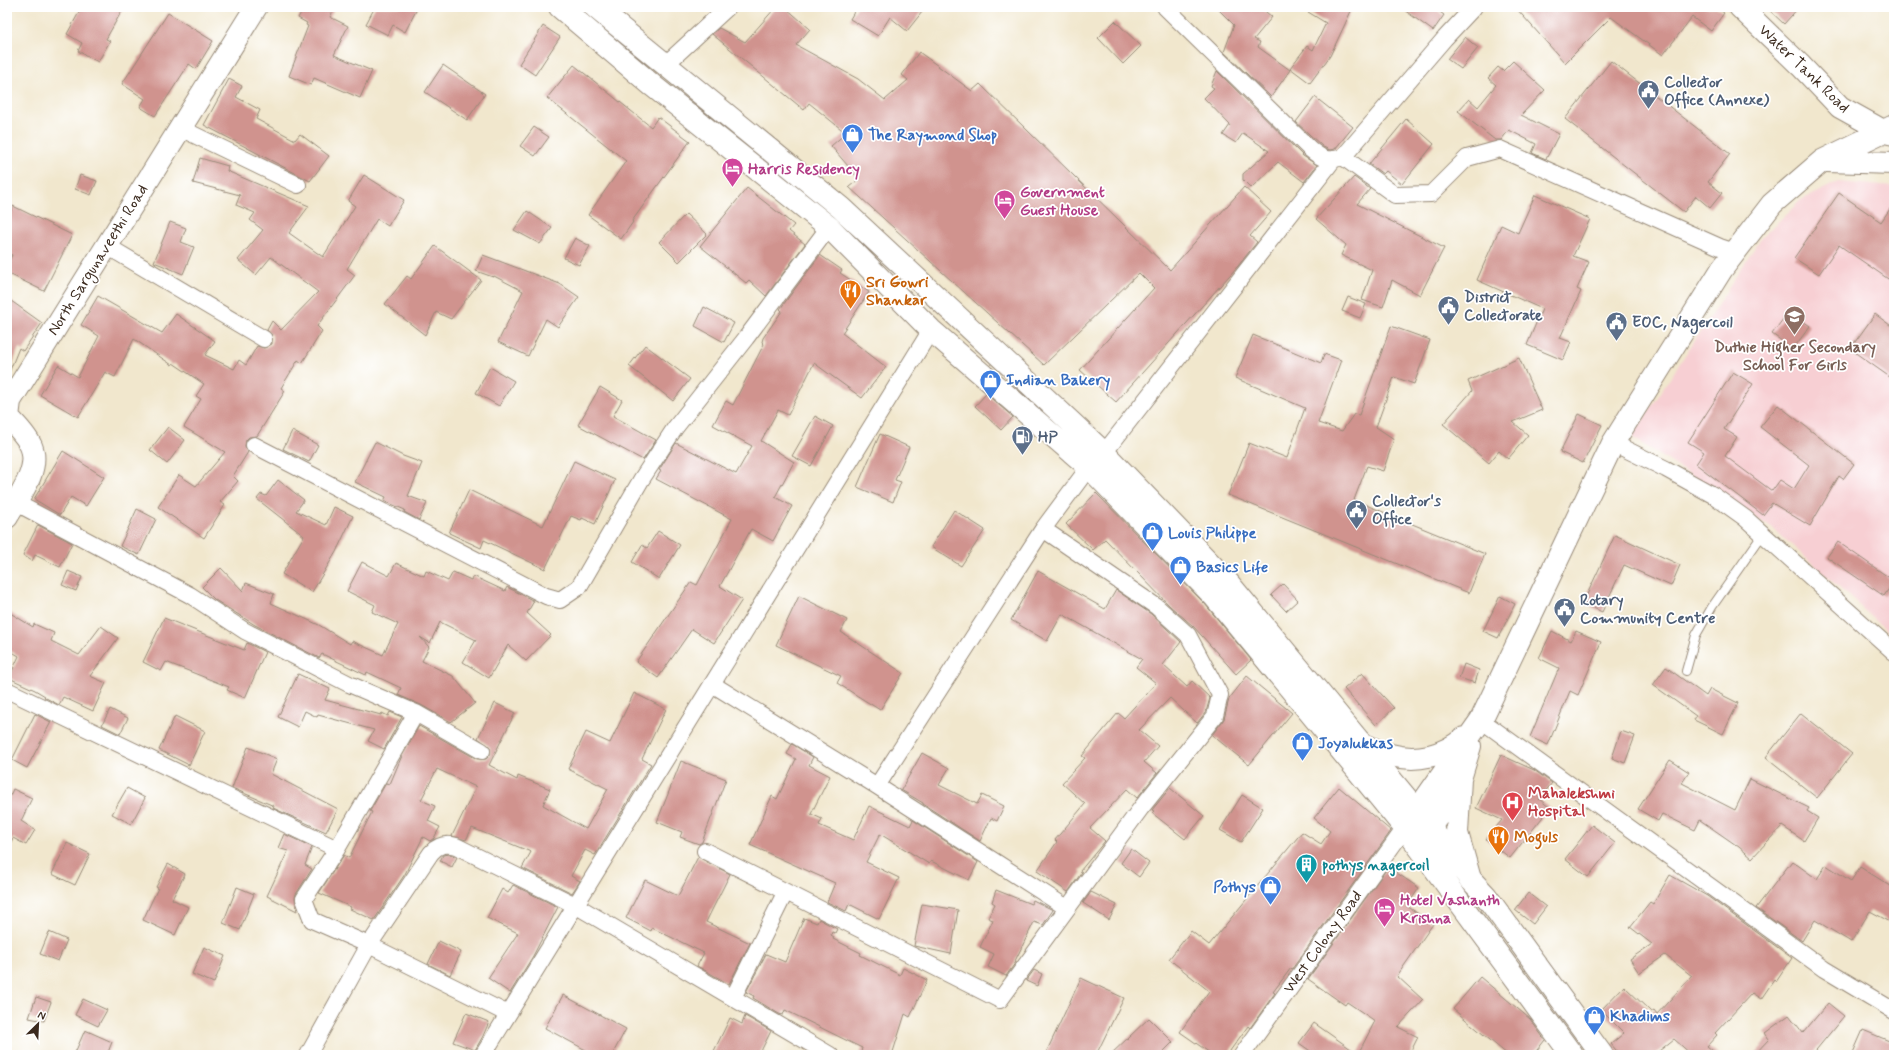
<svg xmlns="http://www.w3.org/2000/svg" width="1901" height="1062" font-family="Mynerve,sans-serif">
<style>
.built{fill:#f7cfd3}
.building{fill:#d0938e}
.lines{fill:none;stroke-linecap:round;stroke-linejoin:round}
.lane-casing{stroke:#968876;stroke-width:10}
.street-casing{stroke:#968876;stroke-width:18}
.secondary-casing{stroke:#968876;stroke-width:24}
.highway-casing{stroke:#968876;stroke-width:24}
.lane{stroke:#fff;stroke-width:8}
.street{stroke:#fff;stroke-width:16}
.secondary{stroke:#fff;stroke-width:22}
.highway{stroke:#fff;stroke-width:22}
.labels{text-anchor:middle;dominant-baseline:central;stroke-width:3.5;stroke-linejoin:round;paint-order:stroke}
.street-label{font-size:16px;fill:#3b2a1e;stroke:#fff}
.service-label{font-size:16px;font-weight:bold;fill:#4e5e75;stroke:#fff;text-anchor:start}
.shop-label{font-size:16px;font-weight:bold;fill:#366cbe;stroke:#fff;text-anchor:start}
.hotel-label{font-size:16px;font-weight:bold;fill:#b23c85;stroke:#fff;text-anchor:start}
.food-label{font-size:16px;font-weight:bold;fill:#c56008;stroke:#fff;text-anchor:start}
.education-label{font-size:16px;font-weight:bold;fill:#785e54;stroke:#fff}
.health-label{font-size:16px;font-weight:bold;fill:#be3a42;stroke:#fff;text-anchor:start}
.culture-label{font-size:16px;font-weight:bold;fill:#0d838f;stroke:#fff;text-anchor:start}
</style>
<rect width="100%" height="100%" fill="#fff"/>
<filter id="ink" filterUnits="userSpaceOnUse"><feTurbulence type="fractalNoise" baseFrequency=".025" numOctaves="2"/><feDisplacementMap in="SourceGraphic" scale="8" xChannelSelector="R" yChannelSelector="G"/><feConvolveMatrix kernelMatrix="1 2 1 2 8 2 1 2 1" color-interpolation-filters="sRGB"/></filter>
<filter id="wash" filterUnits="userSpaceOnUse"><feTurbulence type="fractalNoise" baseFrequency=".012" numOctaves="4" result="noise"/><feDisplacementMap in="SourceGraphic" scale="16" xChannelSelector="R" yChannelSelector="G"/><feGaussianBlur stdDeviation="0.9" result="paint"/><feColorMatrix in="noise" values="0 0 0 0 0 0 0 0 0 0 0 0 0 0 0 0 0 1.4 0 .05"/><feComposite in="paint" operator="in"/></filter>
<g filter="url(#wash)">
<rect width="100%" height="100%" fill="#f1e7cd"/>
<path class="built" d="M1838 182 1894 187V637L1776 531 1632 437 1761 238 1801 200Z"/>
<g id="blocks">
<path class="building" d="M82 7H124L106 39 110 41 98 62 78 51 82 43 67 34Z
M304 7H335L330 17 348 26 334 55 372 71 360 98 314 78 311 85 289 76 308 26 306 25 307 23 298 18Z
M375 7H418L405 32 393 25 388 35 366 24Z
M776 7H785L810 29 796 45 858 79 885 100 908 80 902 75 919 52 972 91 980 84 1170 270 1244 187 1271 212 1250 236 1257 242 1238 266 1116 402 1080 370 1154 288 1139 273 1044 365 849 187 859 179 831 146 846 133 809 103 804 110 712 34 719 28 745 42Z
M857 7H926L907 31 890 17 878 36 850 19Z
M1216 7H1260L1272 17 1254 39 1260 42 1258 47 1290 70 1271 97 1224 52 1234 25Z
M1300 7H1353L1330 56 1310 83 1290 68 1307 46 1313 50 1326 23Z
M1400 7H1433L1444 15 1433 31Z
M1515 7H1716L1724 13 1711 31 1692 17 1663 55 1611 17 1565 63Z
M1766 7H1799L1784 24Z
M168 13 213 41 196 69 189 64 155 116 140 107 145 99 122 84Z
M1115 21 1141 46 1123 64 1098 38Z
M543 26 560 37 535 75 519 64Z
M1465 37 1478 48 1461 69 1447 59Z
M1513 61 1545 90 1521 115 1559 134 1546 159 1532 153 1536 144 1509 130 1501 140H1495L1458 111 1469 99 1478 107 1496 85 1488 78 1498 67 1503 71Z
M1611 61 1730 154 1708 182 1722 193 1710 208 1696 196 1684 212 1565 119Z
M443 65 485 94 467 120 425 92Z
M574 65 651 127 658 117 690 141 632 221 633 222 621 239 588 215 626 161 547 98Z
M1217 71 1303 156 1317 165 1304 182 1278 162 1251 188 1243 180V174L1269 151 1243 133 1236 143 1223 135 1230 125 1204 98 1214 88 1211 86Z
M229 79 242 86 236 97 260 110 256 119 295 140 300 134 329 156 310 181 204 125Z
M1315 97 1353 127 1335 149 1330 150 1323 147 1296 122Z
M1406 119 1434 144 1402 184 1386 171 1383 174 1369 164Z
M534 127 549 137 535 156 520 146Z
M200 158 228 166 227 171 309 206 289 233 323 257 355 206 348 201 364 175 404 200 388 226 377 219 347 269 355 275 317 326 322 331 302 363 298 360 281 388 285 391 257 436 249 437 246 440 245 446 248 452 233 476 238 481 220 502 225 505 204 538 158 507 179 475 196 486 225 452 184 427 201 399 196 396 204 384 173 363 172 365 134 339 115 377 105 372 78 417 40 395 58 365 78 377 99 336 81 325 98 296 162 333 176 314 215 341 205 355 234 369 239 360 246 365 257 346 264 348 272 344V335L267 330 272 321 281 330 318 292 271 257 256 275 238 260 263 230 250 220 255 213 236 205 240 195 193 183Z
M80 175 97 181 91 195 75 189Z
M1354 177 1370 189 1357 204 1444 248 1420 295 1392 280 1383 307 1362 300 1372 270 1341 255 1346 245 1316 219Z
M747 188 794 225 789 231 805 244 766 296 749 280 746 283 700 246Z
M1839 193 1881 222 1894 203V283L1839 245 1819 274 1794 258Z
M1535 195 1590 219 1573 256 1589 262 1577 289 1581 291 1560 338 1571 342 1563 360 1527 345 1542 309 1477 280 1501 225 1518 233Z
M13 206 72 235 44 291 7 273V265L12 255 7 253V219Z
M527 211 552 228 540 244 514 230Z
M686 214 707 234 679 262 659 242Z
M170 222 186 228 181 242 194 247 183 274 154 262Z
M575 238 590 246 579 265 564 258Z
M435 246 481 280 451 319 436 312 425 335 385 304 407 276 411 279Z
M483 255 560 284 579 297 558 327 546 319 528 356 498 342 523 291 494 276 493 277 476 271Z
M820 255 842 270 840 273 869 292 842 333 886 367 862 398 814 363 788 415 778 410 761 441 794 462 775 497 792 506 773 541 751 529 720 586 742 600 714 643 692 629 658 678 636 662 691 582 697 585 732 519 656 479 661 471 659 470 676 443 736 474 752 446 713 425 726 401 733 405 764 344 762 342 763 338 782 311 780 309Z
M1348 297 1366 304 1360 318 1342 311Z
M7 298 42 323 23 351 19 348 8 375Z
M704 307 734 323 724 342 695 326Z
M1789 311 1810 326 1793 349 1772 334Z
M1875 314 1894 328V380L1850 349Z
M1391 326 1430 340 1414 384 1394 377 1376 427 1394 439 1383 471 1367 466 1354 500 1485 554 1469 593 1228 495 1249 443 1287 458 1305 408 1235 378 1253 335 1321 363 1324 354 1341 360 1318 423 1342 431 1354 414 1359 415Z
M645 345 690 379 673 401 629 366Z
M1519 358 1542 410 1513 422 1528 435 1508 459 1499 451 1489 463 1443 424 1472 391 1468 381Z
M490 367 514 381 499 406 476 393Z
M1733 372 1753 384 1724 429 1737 437 1725 456 1772 491 1780 480 1794 489 1809 465 1760 427 1778 405 1854 464 1843 479 1839 476 1810 526 1772 503 1763 515 1696 464 1704 452 1688 442Z
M600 387 622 400 613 416 656 440 643 460 578 425Z
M986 394 1013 417 1001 430 975 406Z
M1579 414 1602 425 1583 463 1560 452Z
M815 416 833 426 811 466 792 456Z
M168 427 185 440 167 464 150 450Z
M292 431 318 445 309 462 283 449Z
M880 434 909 447 895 480 901 482 893 502 857 487Z
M375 442 403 456 422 463 408 496 427 503 419 520 404 512 405 510 384 501 386 497 355 482Z
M63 451 104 477 86 506 71 497 60 515 34 499Z
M574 461 615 480 595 524 582 518 581 520 571 516 545 569 484 540 481 548 449 533 469 490 543 526Z
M278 480 304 500 296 511 326 525 334 507 353 516 336 552 312 592 282 574 304 536 257 499 261 494 266 496Z
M1096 493 1205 604 1251 660 1236 674 1193 626 1170 606 1105 539 1093 550 1066 524Z
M137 509 156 519 139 555 120 546Z
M954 510 985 530 961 566 931 547Z
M38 525 72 543 60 567 35 555 32 561 23 555Z
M658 531 680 545 659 579 632 562 642 545 647 548Z
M1615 535 1680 565 1671 586 1624 565 1602 612 1583 603Z
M1838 542 1894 581 1884 596 1827 557Z
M362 562 389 576 396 563 424 576 426 571 448 581 453 572 471 580 473 576 505 591 507 587 534 601 527 613 551 635 526 661 508 645 489 678 463 662 476 640 440 622 430 643 420 637 429 647 422 661 453 676 475 703 451 722 421 705 398 695 401 688 367 672 366 675 322 654 319 658 255 625 215 600 202 587 221 568 243 591 246 583 274 594 271 603 319 625 350 644 352 641 383 655 398 624 372 612 375 605 347 591Z
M68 571 82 577 76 591 62 585Z
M1038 571 1105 609 1116 590 1151 614 1181 642 1163 665 1187 687 1192 681 1210 698 1206 712 1197 723 1170 698 1139 730 1158 746 1144 762 1157 773 1137 798 1127 789 1090 828 1105 841 1080 871 1082 872 1068 892 1037 871 1057 842 1055 840 1085 804 1062 783 1085 758 1082 756 1118 713 1124 718 1156 683 1136 667 1142 659 1062 614 1047 641 1011 620Z
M1283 584 1298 600 1286 611 1271 595Z
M799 596 847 620 841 632 903 673 880 710 837 683 841 676 776 645Z
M1500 596 1515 604 1498 638 1483 631Z
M7 611 33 627 34 624 54 633 51 641 79 655 101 626 118 638 90 676 106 683 93 711 63 697 59 705 44 697 45 696 35 690 9 678 19 656 7 649Z
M164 618 244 650 247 643 265 652 245 698 227 690 229 687 166 662 161 671 143 662Z
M1552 631 1571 641 1576 631 1601 642 1578 695 1570 691 1548 745 1530 737 1559 668 1539 658Z
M1464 664 1479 670 1475 683 1459 678Z
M1666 667 1706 696 1710 689 1738 703 1723 734 1694 720 1696 716 1653 685Z
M1362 673 1394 708 1376 725 1344 689Z
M298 674 330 689 325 700 381 715 382 713 388 716 390 712 402 717 384 749 368 741 374 730 318 715 317 717 305 711 298 727 278 717Z
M1247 676 1292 713 1249 765 1212 735 1224 719 1229 699Z
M634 693 666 709 642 759 651 764 595 855 585 850 571 876 580 881 572 893 522 868 531 852 472 828 466 840 452 836 476 787 437 769 421 800 435 806 428 821 440 827 434 838 430 841 423 837 405 874 374 920 350 909 351 907 319 893 344 855 349 858 372 812 370 811 386 783 390 784 401 758 419 726 477 759H486L490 755V747L478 738 495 703 515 713 489 765 517 780 518 776 550 789 543 805 586 829 608 789 568 769 586 732 610 743Z
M110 709 128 718 120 734 102 725Z
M1801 713 1852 754 1817 798 1766 757Z
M35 714 51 722 27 768 12 760Z
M175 716 205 731 189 765 159 750Z
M1621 731 1635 736 1625 763 1612 758Z
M792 744 813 757 809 765 830 776 811 814 822 819 819 825 853 840 869 806 910 826 913 820 978 862 969 880 931 861 929 864 880 834 866 862 899 878 879 919 849 904 846 911 827 902 835 883 750 845 772 796 777 799 796 759 787 754Z
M248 747 277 759 271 774 338 809 326 832 273 808 274 806 232 788Z
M922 753 949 768 939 785 977 804 982 795 1004 806 997 821 991 818 980 841 923 804V803L901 790Z
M1501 755 1534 770 1552 783 1539 799 1550 808 1510 858 1486 839 1502 820 1476 808Z
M1670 760 1689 772 1682 783 1735 810 1750 779 1809 808 1807 811 1818 818 1804 841 1782 826 1752 858 1739 847 1700 820 1695 830 1662 814 1658 821 1638 809Z
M681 761 726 779 702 842 699 844 680 837 682 832 657 822Z
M1339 787 1391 831 1292 969 1291 968 1273 992 1275 993 1250 1028 1248 1026 1227 1055H1213L1180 1032 1209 991 1169 959 1191 931 1209 945 1302 832 1321 844 1330 831 1314 818Z
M127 788 145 798 131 824 112 814Z
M1170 788 1204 816 1185 839 1152 813 1154 811 1152 810Z
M13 789 32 798 21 821 35 830 26 845 13 838 7 850V802Z
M1242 795 1263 808 1241 842 1220 830Z
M1592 825 1615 843 1588 877 1565 859Z
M284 834 312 847 305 865 312 869 296 894 295 898 297 911 267 896 288 851 278 848Z
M67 843 90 854 75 885 52 874Z
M1131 849 1149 863 1139 877 1121 863Z
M450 854 457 857 452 867 440 861 443 855Z
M698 857 730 874 706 922 750 943 729 984 697 966 704 953 652 928 651 931 626 918 645 880 678 896Z
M1792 861 1817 879 1826 865 1851 881 1860 867 1894 888V924L1870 911 1851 942 1815 920 1802 941 1756 908Z
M168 864 185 874 172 899 188 907 175 935 143 920 158 888 156 887Z
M1388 867 1419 888 1407 906 1433 924 1397 976 1423 1000 1398 1027 1418 1037 1409 1055H1316L1299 1043 1314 1023 1358 1054 1375 1021 1347 1002 1345 1005 1308 979Z
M1670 875 1707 896 1792 958 1776 982 1774 980 1761 999 1752 993 1715 1033 1717 1035 1707 1046 1718 1055H1692L1674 1039 1654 1055H1620L1611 1044 1624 1033 1601 1010 1624 986 1651 1012 1654 1010 1657 1014 1692 976 1665 955 1639 973 1630 959 1652 944 1630 927 1650 902 1653 904Z
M513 885 558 907 533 956 510 993 488 978 518 933 487 918 502 889 508 893Z
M237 887 254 894 240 930 223 923Z
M996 890 1031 904 1033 900 1053 910 1043 925 1034 922 1015 961 1016 962 1006 976 988 967 994 954 980 947 993 920 988 918 995 904 992 902Z
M1091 892 1117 905 1109 920 1083 903Z
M1528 893 1546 907 1533 924 1515 910Z
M922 904 958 910 951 954 914 946Z
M804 918 817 923 819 919 837 929 835 933 832 932 831 935 834 937 833 939 861 953 860 955 900 975 903 968 927 980 910 1017 905 1014 892 1055H860L862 1048 785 1010 783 1015 779 1014 753 998 754 996 746 992 766 954 785 962Z
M49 932 67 940 58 961 40 954Z
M439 941 461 952 450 975 428 964Z
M204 947 225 956 214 983 192 974Z
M1034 970 1042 974 1037 986 1026 981Z
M1480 977 1530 1019 1545 1040 1533 1055H1508L1453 1009Z
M1081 978 1124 998 1096 1055H1045Z
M563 995 626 1029 612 1055H595L545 1028Z
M36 997 51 1002 44 1021 29 1018Z
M83 999 107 1010 98 1026 75 1015Z
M1828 1003 1844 1016 1812 1055H1754L1769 1039 1765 1033 1789 1015 1803 1033Z
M466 1013 489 1022 483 1036 475 1050 453 1042Z
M745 1016 771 1031 759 1055H712L730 1018 742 1024Z
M1149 1018 1173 1042 1160 1055H1110Z
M85 1030 112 1042 107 1055H74Z
M1863 1030 1894 1043 1890 1055H1852Z"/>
</g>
</g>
<g filter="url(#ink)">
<use href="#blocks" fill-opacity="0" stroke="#968876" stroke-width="1"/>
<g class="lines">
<defs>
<path id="lane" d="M1686 671 1696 635 1712 607 1763 534"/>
<path id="street" d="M1165 7 1310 149C1322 159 1327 162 1343 157L1445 38 1474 7
M666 64 728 7
M180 128 298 185
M1343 157 1395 195 1431 194 1467 158 1500 149 1720 247 1735 252
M107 246 264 339
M1613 443 1666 469 1713 495 1745 518 1894 652
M254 445 546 596 560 600 579 587 641 480 675 428 746 338 829 227
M1104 453 1333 160
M7 498 190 595 245 631 349 684 416 713 482 751
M712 684 877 786 1067 908
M7 690 337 849 304 899 312 920 369 945 508 1014
M1481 720 1824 969 1894 1011
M877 786 1043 529
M337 849 416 713
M705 851 1000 1000 1141 808 1215 716 1220 695 1188 635 1157 607 1043 529 1089 467
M733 998 785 893
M308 1055 369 945 431 853C438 845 445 843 456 846L575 905 830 1055
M483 1055 931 330
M1242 1055 1405 828"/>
<path id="secondary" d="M1740 7 1801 66 1840 107 1885 132 1894 134
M1827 161 1894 163
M7 517C18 498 41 469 31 446 26 435 16 425 8 417L10 401 256 7
M1359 742C1369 747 1380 753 1391 755 1416 762 1444 756 1464 738
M1470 746 1460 779 1457 833 1470 879
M1407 825 1481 720 1613 443 1722 269 1772 204 1822 161 1894 126
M1419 842 1443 809 1458 782"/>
<path id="highway" d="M560 7 653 86 829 227 931 330 1089 467 1214 596 1405 828 1572 1055
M595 7 841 208 1104 453 1225 579 1417 811 1471 880 1486 896 1602 1055"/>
</defs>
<use href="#lane" class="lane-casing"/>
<use href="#street" class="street-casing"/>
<use href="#secondary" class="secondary-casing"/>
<use href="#highway" class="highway-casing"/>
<use href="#lane" class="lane"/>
<use href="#street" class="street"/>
<use href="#secondary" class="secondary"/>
<use href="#highway" class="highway"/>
</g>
</g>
<defs>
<symbol id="civic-pin" viewBox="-11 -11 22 30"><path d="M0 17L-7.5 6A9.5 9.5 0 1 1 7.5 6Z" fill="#5c6f8a" stroke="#fff"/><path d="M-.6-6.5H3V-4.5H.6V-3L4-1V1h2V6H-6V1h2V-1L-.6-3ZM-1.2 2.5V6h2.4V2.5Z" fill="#fff"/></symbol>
<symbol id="shop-pin" viewBox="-11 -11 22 30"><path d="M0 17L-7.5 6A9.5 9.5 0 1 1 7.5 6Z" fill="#3f7fe0" stroke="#fff"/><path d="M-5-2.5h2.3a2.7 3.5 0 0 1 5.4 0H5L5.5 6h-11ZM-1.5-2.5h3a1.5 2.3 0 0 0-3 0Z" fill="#fff"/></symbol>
<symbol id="hotel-pin" viewBox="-11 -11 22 30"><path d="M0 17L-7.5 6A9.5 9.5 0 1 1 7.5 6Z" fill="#d1479c" stroke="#fff"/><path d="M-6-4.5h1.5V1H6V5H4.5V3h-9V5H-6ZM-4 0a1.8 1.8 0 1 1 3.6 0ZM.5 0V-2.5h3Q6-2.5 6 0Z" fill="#fff"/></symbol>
<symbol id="restaurant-pin" viewBox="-11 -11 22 30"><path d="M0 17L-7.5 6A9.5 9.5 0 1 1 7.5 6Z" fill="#e8710a" stroke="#fff"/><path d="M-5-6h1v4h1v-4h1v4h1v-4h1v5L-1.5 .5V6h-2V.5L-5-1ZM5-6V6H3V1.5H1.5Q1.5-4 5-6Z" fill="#fff"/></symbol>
<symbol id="school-pin" viewBox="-11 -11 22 30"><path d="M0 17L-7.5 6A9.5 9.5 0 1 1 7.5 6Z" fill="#8d6e63" stroke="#fff"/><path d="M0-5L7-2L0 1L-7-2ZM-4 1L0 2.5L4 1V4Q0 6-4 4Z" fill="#fff"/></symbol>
<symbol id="fuel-pin" viewBox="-11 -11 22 30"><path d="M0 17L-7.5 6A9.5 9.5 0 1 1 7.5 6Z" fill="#5c6f8a" stroke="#fff"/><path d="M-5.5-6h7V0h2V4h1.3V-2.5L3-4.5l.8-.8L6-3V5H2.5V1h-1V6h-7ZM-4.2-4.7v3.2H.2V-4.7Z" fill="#fff"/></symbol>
<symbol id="hospital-pin" viewBox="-11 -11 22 30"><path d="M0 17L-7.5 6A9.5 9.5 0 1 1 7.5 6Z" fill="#e0444e" stroke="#fff"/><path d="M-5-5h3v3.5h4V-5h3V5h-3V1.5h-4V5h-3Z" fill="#fff"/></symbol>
<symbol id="building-pin" viewBox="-11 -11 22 30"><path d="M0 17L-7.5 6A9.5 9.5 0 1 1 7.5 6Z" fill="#0f9aa8" stroke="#fff"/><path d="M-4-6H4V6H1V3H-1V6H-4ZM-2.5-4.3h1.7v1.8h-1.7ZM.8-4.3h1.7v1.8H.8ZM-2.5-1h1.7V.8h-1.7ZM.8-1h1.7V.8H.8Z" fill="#fff"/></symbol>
</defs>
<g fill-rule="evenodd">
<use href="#civic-pin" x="1636" y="78" width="25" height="34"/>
<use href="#shop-pin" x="840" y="122" width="25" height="34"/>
<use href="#hotel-pin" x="720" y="156" width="25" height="34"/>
<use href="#hotel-pin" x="992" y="188" width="25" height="34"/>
<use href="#restaurant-pin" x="838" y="278" width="25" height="34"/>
<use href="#civic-pin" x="1436" y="294" width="25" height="34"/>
<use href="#school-pin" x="1782" y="304" width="25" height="34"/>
<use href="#civic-pin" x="1604" y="310" width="25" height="34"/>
<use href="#shop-pin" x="978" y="368" width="25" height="34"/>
<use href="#fuel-pin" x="1010" y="424" width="25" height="34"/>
<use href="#civic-pin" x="1344" y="498" width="25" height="34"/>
<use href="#shop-pin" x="1140" y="520" width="25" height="34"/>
<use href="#shop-pin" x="1168" y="554" width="25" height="34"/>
<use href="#civic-pin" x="1552" y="596" width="25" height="34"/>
<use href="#shop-pin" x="1290" y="730" width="25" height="34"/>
<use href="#hospital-pin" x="1500" y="790" width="25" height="34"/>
<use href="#restaurant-pin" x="1486" y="824" width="25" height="34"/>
<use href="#building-pin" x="1294" y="852" width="25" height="34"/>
<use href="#shop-pin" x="1258" y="874" width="25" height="34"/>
<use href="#hotel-pin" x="1372" y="896" width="25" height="34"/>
<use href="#shop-pin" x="1582" y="1004" width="25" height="34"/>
</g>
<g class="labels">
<g class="street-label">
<text transform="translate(1804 69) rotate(44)">Water Tank Road</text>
<text transform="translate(98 260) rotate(-58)">North Sargunaveethi Road</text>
<text transform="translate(1323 942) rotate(-54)">West Colony Road</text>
</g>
<g class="service-label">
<text x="1664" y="82">Collector<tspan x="1664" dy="18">Office (Annexe)</tspan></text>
<text x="1464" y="297">District<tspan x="1464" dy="18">Collectorate</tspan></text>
<text x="1632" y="322">EOC, Nagercoil</text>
<text x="1038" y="437">HP</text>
<text x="1372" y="501">Collector's<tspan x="1372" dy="18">Office</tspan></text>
<text x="1580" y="600">Rotary<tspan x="1580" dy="18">Community Centre</tspan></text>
</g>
<g class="shop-label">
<text x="868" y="135">The Raymond Shop</text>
<text x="1006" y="380">Indian Bakery</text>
<text x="1168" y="533">Louis Philippe</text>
<text x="1196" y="567">Basics Life</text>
<text x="1318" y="743">Joyalukkas</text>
<text x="1256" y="887" text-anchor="end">Pothys</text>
<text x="1610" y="1016">Khadims</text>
</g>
<g class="hotel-label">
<text x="748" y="169">Harris Residency</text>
<text x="1020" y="192">Government<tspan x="1020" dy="18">Guest House</tspan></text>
<text x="1400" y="900">Hotel Vashanth<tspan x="1400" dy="18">Krishna</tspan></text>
</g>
<g class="food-label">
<text x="866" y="282">Sri Gowri<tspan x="866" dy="18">Shankar</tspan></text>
<text x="1514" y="837">Moguls</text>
</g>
<g class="education-label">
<text x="1795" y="347">Duthie Higher Secondary<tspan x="1795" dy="18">School For Girls</tspan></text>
</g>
<g class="health-label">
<text x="1528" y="793">Mahalekshmi<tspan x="1528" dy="18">Hospital</tspan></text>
</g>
<g class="culture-label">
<text x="1322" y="865">pothys nagercoil</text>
</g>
</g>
<rect width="1901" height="1062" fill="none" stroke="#fff" stroke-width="24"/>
<g transform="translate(38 1024) rotate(24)" stroke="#ffffff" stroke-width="3" paint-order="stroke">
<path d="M0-3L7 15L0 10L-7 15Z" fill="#3b2a1e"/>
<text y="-6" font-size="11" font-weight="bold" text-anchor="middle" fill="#3b2a1e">N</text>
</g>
</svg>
